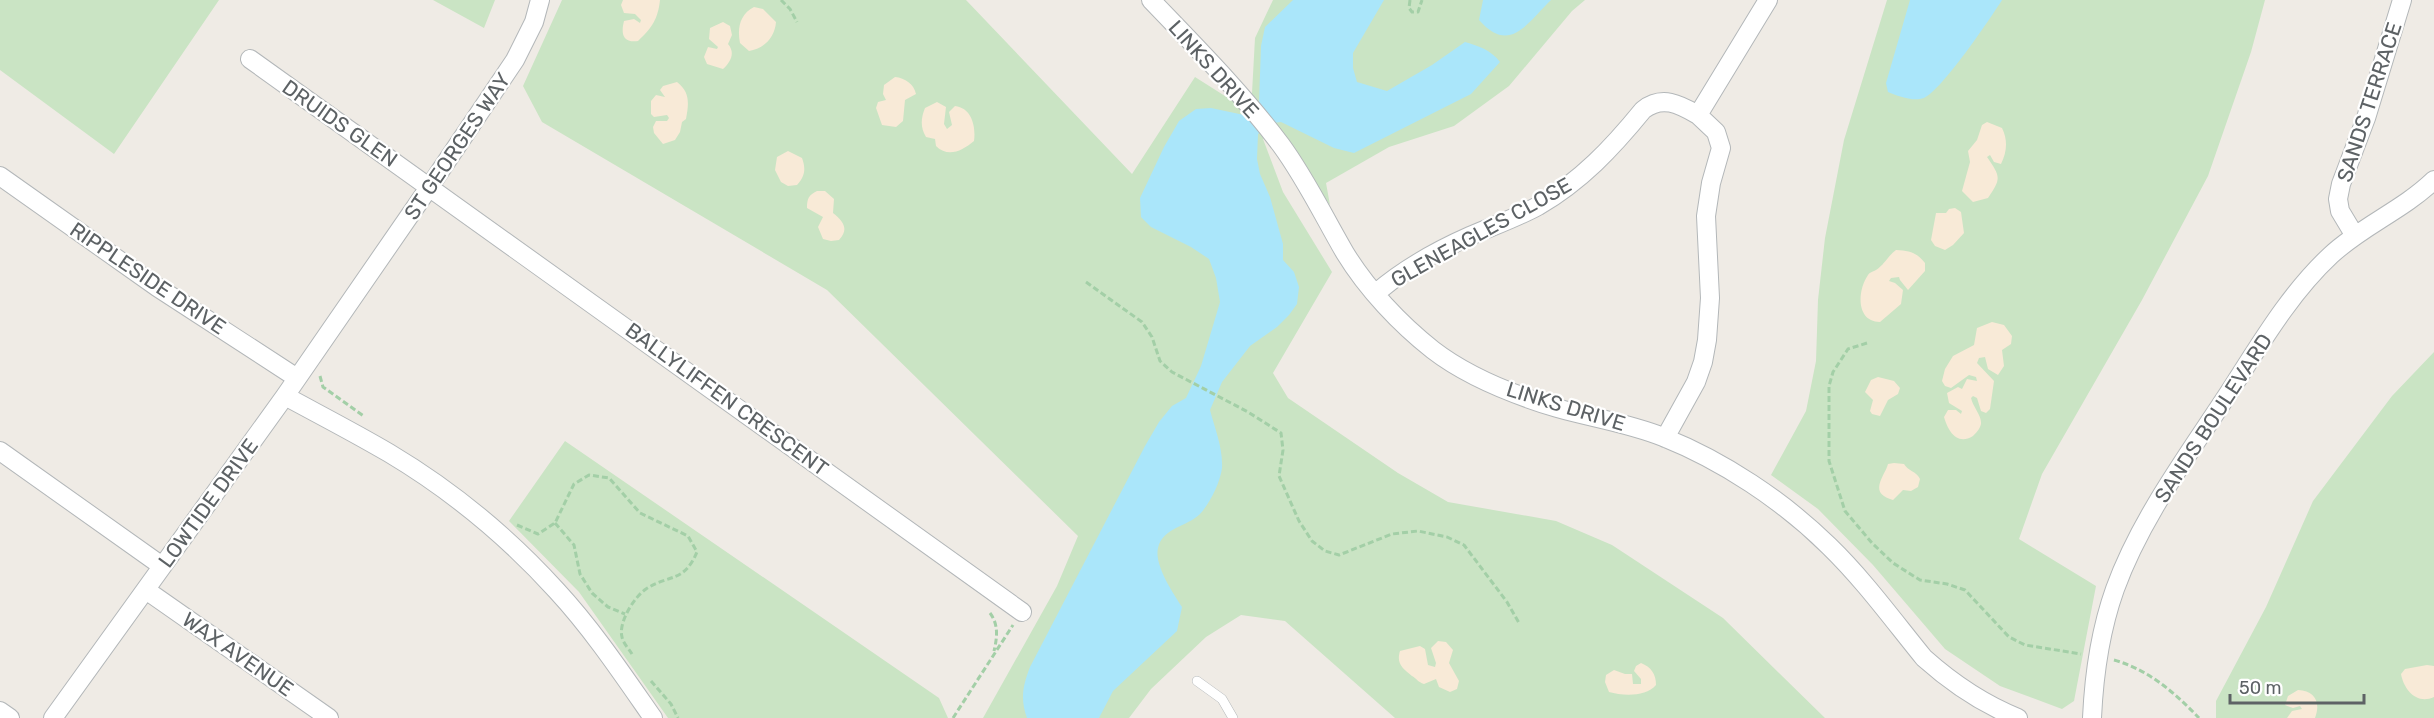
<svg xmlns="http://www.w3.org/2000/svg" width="2434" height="718" font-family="Rubik,sans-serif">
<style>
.green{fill:#cae4c4}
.sand{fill:#f8ead7}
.water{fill:#aae6fa}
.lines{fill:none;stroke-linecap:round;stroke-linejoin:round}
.service-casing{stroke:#b3b7b9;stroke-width:10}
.minor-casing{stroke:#b3b7b9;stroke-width:20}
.path{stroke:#a3cfa7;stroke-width:3;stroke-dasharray:6 3;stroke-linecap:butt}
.service{stroke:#fff;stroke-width:9}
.minor{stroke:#fff;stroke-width:18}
.labels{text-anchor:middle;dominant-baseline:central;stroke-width:4.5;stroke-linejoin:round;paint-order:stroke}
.street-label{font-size:21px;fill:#5d6265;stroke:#fff}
</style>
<rect width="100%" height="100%" fill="#efebe5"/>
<path class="green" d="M0 0H219L114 154 0 70Z
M433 0H495L484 28Z
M562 0H966L1132 174 1195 77 1236 103 1252 93 1255 38 1273 0H1585L1572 11 1509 86 1454 126 1389 147 1326 183 1330 205 1274 128 1263 139 1283 192 1332 272 1273 373 1288 398 1398 473 1448 502 1556 521 1612 545 1723 618 1825 718H1395L1285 621 1241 615 1206 637 1151 689 1129 718H983L1057 586 1078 536 827 290 542 122 523 86Z
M1887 0H2265L2251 52 2208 176 2142 300 2042 474 2019 539 2096 586 2074 701 2062 709 2000 686 1945 649 1873 565 1818 509 1771 475 1806 411 1816 361 1818 300 1825 238 1844 140Z
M2434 352V718H2216V701L2266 607 2313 501 2392 396Z
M565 441 939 698 948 718H668L579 592 509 521Z"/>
<path class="sand" d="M623 0H660C658 19 652 28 638 41 622 43 621 33 624 21L634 19 640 23 641 20 635 14 624 13 621 5Z
M754 7 763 9 776 22C775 37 764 49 749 51L740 43C737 28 740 14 754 7Z
M723 22 730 26 732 35 728 44C736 53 730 63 723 69L707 64 704 57 708 47 717 49 718 47 709 39 710 28Z
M895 77C905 78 914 84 916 94L905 100 903 121 896 127 882 125 876 108 878 102 886 100 883 94 884 85Z
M677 82C690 92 689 103 686 119L682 122 680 132 675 140 663 144 654 133 653 127 656 121H667L669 118 667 115 654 117 651 114V101L656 95 665 97 660 90 663 86Z
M937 102 946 107 944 124 947 129 952 125 949 112 955 106C972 108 976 127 974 141 962 151 948 158 936 146L935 139 926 137C920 127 921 118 925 108Z
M1987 122 2002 128C2008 140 2007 152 2001 164L1994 162 1990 155 1987 157C2000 176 2002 178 1988 198L1973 202 1962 191 1970 162 1968 151 1977 140 1982 125Z
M788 151 802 158C806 169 805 176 797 185L788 186 781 182 775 170 777 157Z
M817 191H825L834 199 833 213C844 222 849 229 839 240L831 241 823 239 818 227 823 217 807 208C807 198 809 195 817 191Z
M1955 208 1961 212 1964 233 1953 245 1945 250 1935 246 1931 240 1936 213H1946L1949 209Z
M1896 250C1910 251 1916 252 1925 263V271L1908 290 1900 280 1899 277 1891 278 1889 281 1895 283 1903 290 1901 304 1880 322C1856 322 1857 291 1868 275 1870 272 1872 272 1876 270 1884 265 1888 256 1896 250Z
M1992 322 2004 325 2012 336 2011 344 2002 350 2004 366 1998 375 1988 369 1985 357 1979 358 1977 363 1994 381 1990 409 1986 413 1981 411 1977 398 1973 396 1971 398C1973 407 1982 416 1981 424 1980 429 1976 433 1973 436 1957 446 1948 431 1944 417L1948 410H1956L1961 414 1962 411 1949 403 1947 393 1958 387 1962 389 1967 379 1977 381 1976 377 1969 375 1951 388 1945 386 1942 381 1945 369 1953 356 1974 345 1977 328Z
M1878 377 1894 381 1900 388 1898 394 1888 400 1880 416 1872 414 1870 411 1873 400 1865 392 1871 380Z
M1894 463 1904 464C1908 471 1916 471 1920 479L1918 487 1911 491 1903 490 1893 500C1867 493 1885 476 1888 464Z
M1438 641 1446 642 1453 650 1449 663 1459 681 1457 689 1450 692 1439 687 1436 679 1424 684C1418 682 1417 679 1412 676 1403 669 1396 664 1400 651L1420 646 1425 649 1428 665 1435 667 1436 663 1431 648Z
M1641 663C1651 667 1656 674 1656 685 1646 697 1623 696 1609 692L1605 682 1606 675 1614 670 1625 674H1632L1633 684H1641V679L1634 671 1636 666Z
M2427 665 2434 666V697C2417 705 2404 690 2401 674L2405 669Z
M2298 690C2315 691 2321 702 2315 718H2287L2292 711 2302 709 2300 706 2293 708 2285 705 2288 696Z"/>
<path class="water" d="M1293 0H1384L1353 53V68L1357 82 1387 91 1432 65 1465 42C1479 46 1491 50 1500 62L1471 94 1354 153 1334 148 1281 122 1273 123 1258 134 1257 159 1260 174 1270 197 1283 244V260L1294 272 1299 287 1297 304 1289 315 1277 327 1250 346 1222 382 1210 410C1215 429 1223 448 1222 468 1220 483 1210 503 1200 514 1187 527 1163 527 1158 548 1154 565 1173 593 1182 607L1177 631 1113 691 1099 718H1027C1020 699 1023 685 1030 667L1145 446 1159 422 1172 406 1186 398 1201 366 1220 302 1216 278 1209 259 1191 247 1151 227 1141 217 1140 198 1164 147 1179 121 1196 109 1211 108 1244 115 1259 103 1261 46 1265 27Z
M1483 0H1551C1527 23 1510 55 1479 20Z
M1910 0H2002C1990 19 1942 90 1924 98 1913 102 1898 96 1888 92L1886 83Z"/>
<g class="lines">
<defs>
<path id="service" d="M1197 681 1222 699 1233 718"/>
<path id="minor" d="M1151 0C1196 47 1242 93 1281 145 1306 179 1324 217 1345 253 1367 289 1400 324 1433 350 1468 377 1514 395 1557 408 1592 418 1628 423 1663 437 1723 461 1782 500 1829 546 1864 580 1893 620 1924 658 1952 683 1983 704 2018 718
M250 59 1022 612
M0 176 157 287 297 378
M2355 236 2340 211 2338 199 2341 184 2366 118 2402 0
M1376 293C1404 269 1436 251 1470 236 1493 226 1516 218 1538 206 1581 181 1612 148 1643 110 1662 95 1679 104 1698 115L1768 0
M285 396C320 415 355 433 389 453 451 490 509 538 557 591 593 630 623 675 653 718
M1665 438 1696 382 1703 362 1707 340 1710 298 1706 216 1711 183 1721 148 1716 132 1698 115
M0 451 162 566
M146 590 329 718
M0 711 10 718
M53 718 285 396 430 186 515 60 534 22 540 0
M2092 718C2094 674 2100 631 2115 589 2140 520 2186 458 2226 397 2258 348 2288 295 2331 255 2362 226 2403 210 2434 180"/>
</defs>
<use href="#service" class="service-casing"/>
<use href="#minor" class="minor-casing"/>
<path class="path" d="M781 0 790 9 797 22
M1410 0 1409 8 1412 12H1418L1422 0
M1086 282 1142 322 1152 337 1160 361 1172 372 1248 412 1281 433 1283 450 1279 476 1299 521 1312 541 1325 551 1339 555 1392 534 1418 531 1447 537 1464 545 1507 602 1519 623
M1867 343 1848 349 1833 372 1829 386V461L1845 511 1872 543 1893 563 1920 580 1947 584 1965 590 2009 637 2025 645 2081 654
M320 376 323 387 365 417
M555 523 574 545 580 574 592 593 608 607 625 614
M517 525 538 534 555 523 574 484 589 475 609 478 640 513 688 536 697 552C684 583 669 574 646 589 634 597 618 623 622 637 623 643 629 649 632 654
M990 613C999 625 997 638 994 651
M2114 660C2149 670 2174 692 2199 718
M651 681 671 704 678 718
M953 718 1013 625"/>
<use href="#service" class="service"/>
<use href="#minor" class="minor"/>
</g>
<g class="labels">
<g class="street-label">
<text transform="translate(1214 69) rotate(48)">LINKS DRIVE</text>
<text transform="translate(2369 102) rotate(-72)">SANDS TERRACE</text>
<text transform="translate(340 123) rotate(35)">DRUIDS GLEN</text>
<text transform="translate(457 146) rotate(-56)">ST GEORGES WAY</text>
<text transform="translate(1481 232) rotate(-29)">GLENEAGLES CLOSE</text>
<text transform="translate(148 278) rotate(34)">RIPPLESIDE DRIVE</text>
<text transform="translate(727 399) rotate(36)">BALLYLIFFEN CRESCENT</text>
<text transform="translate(1566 406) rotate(17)">LINKS DRIVE</text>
<text transform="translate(2213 418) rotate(-57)">SANDS BOULEVARD</text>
<text transform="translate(208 503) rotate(-54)">LOWTIDE DRIVE</text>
<text transform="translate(238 654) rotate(35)">WAX AVENUE</text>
</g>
</g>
<path d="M2230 694v9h134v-9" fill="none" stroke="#5d6265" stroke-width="3"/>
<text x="2239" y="694" font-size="18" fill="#5d6265" stroke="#ffffff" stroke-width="4.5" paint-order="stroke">50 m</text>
</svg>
